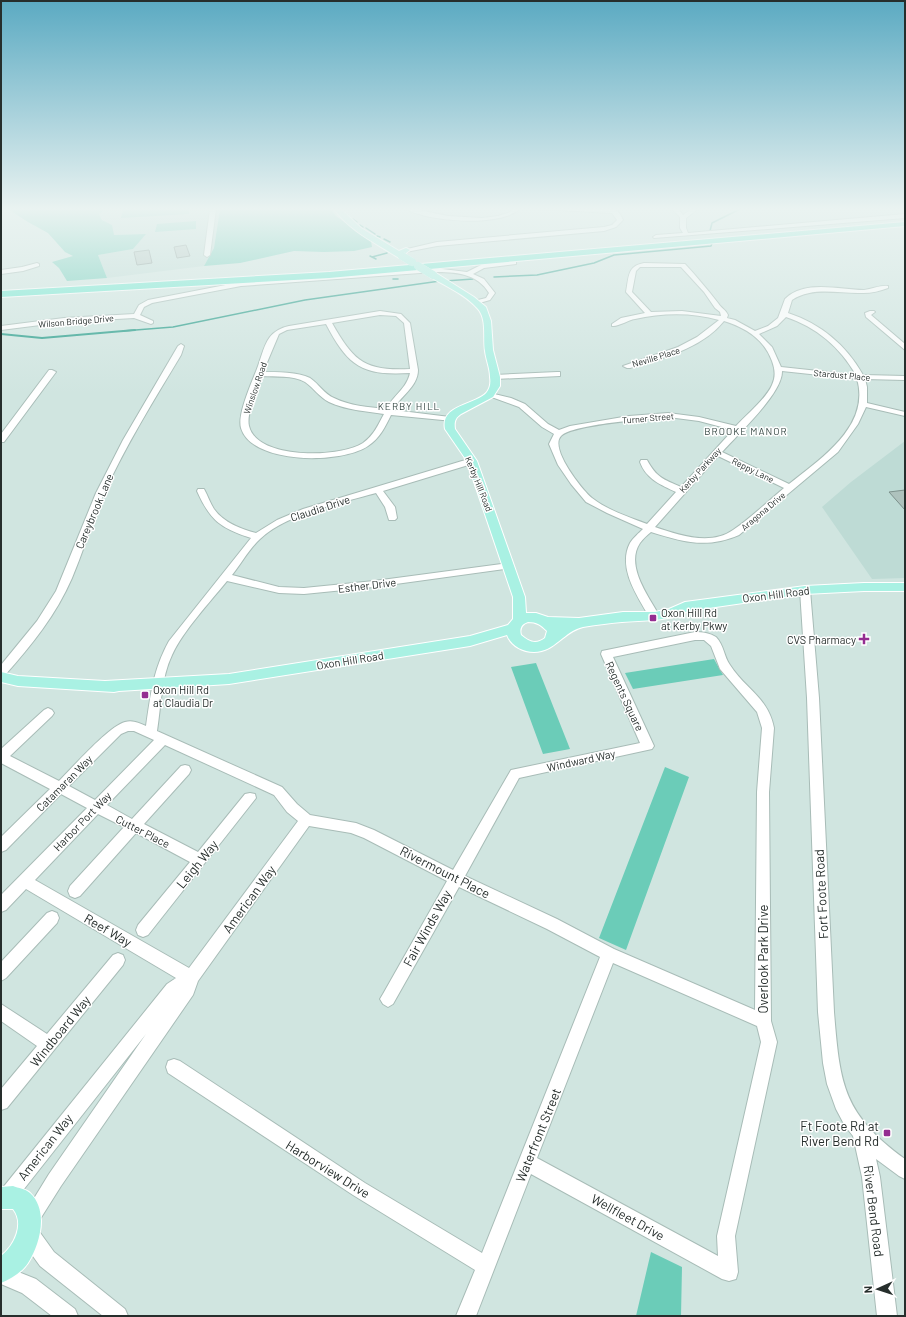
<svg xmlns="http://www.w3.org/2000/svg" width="906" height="1317" font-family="Barlow,sans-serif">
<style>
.built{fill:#bedbd5}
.green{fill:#6bccb8}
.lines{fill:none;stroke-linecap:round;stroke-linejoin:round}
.stream-far1{stroke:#279c89;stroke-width:1.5}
.stream{stroke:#279c89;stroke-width:2}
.building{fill:#aec2bd;stroke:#7d918c}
.minor-casing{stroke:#a8bcb7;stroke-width:2}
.major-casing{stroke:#fff;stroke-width:2}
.highway-casing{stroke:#fff;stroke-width:2}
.minor{fill:#fff;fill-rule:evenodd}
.major{fill:#a9f1e3;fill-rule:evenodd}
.highway{fill:#6fe8d0;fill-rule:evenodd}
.major-bridge-casing{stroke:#fff;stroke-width:8;stroke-linecap:butt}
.major-bridge{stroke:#a9f1e3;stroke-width:8}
.poi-dot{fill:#942d91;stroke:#fff;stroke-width:1.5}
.labels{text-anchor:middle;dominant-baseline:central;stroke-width:3;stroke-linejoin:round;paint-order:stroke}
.far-street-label{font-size:9px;fill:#262e2c;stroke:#fff}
.far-neighbourhood-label{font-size:10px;letter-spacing:1px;fill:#3a4c48;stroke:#fff}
.street-label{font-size:11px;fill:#262e2c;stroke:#fff}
.poi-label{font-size:11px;fill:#262e2c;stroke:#fff;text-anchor:start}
.near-street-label{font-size:13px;fill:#262e2c;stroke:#fff}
.near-poi-label{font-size:13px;fill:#262e2c;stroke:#fff;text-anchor:end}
</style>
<rect width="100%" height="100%" fill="#d0e5e0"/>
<path class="built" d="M105 209H220L214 248 204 266 107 278 98 255 133 249 145 234 114 235 99 214Z
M905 441V578L872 579 822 507 851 482Z"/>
<path class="green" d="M8 209H105L99 214 102 220 112 225 114 235 146 234 133 249 98 255 107 278 67 281 59 268 52 262 73 256 65 252 48 233 28 222Z
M123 209H189V214L121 218Z
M220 209H331L336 216 371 241 372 247 354 251 324 252 294 251 240 263 204 266 214 248Z
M196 221V229L155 232 157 224Z
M714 659 723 675 633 689 625 673Z
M536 663 570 749 543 754 511 667Z
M665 767 689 777 626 950 599 938Z
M651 1252 682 1267 681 1316H636Z"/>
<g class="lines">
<path class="stream-far1" d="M344 214 348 215
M353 219 357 222
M360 225 363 227
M366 228 375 234
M710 231 712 223 740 209
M377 236 380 237
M384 239 390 242
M370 256 376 259
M372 257 387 253
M494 277 537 275 594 263 614 255 711 246 712 243
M393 279H398
M445 281 473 279
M123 331 173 327 305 300 440 281"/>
<path class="stream" d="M1 334 42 338 135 330"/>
</g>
<path class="building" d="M186 245 190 256 177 258 174 247Z
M149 250 152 263 137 265 134 252Z
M905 490V510L889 492Z"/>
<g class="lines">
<defs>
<path id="minor" d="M210 209H216L210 255 207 257 204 255Z
M406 209H414L448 216 482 218 498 216 508 213 514 209H520C499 227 429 222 406 209Z
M538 209H615L620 214 623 220 616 227 604 231 437 246 406 252 403 250 437 242 604 227 612 225 617 220 612 213Z
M672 209H678L683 215 692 209H698L686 218V228L688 233 905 214V218L654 238 653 237 656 235 683 233 680 228V217Z
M514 261 516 262V264L484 268 473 274 484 279 495 293 490 300 476 304 473 302 474 301 486 298 489 293C477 273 455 272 434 272L241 286 152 303 144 307 140 315 153 321V323L151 324 134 318 64 322 1 330V326L64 318 134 314 139 305 148 300 241 282 434 268 467 272 483 264Z
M37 263 39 264V266L23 271 1 274V270L22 267Z
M644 263 685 264C697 277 707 289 718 303 721 308 726 310 728 315L727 318 735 320 755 331 768 326 778 318 785 299C805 279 840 290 864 290 872 289 881 285 888 286V288C880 291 872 293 863 293 839 294 814 286 792 300L788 313C821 324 846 345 863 375L905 376V380L865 379 867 387V403L905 412V416L866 407 858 424 838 452 739 535C707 549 683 542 651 532 647 535 643 539 640 543 625 565 648 596 659 615L658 618H650C638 597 617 568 630 543 633 538 639 533 643 529L607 513 586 502 571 484 558 465 549 444 554 434 542 427 519 407 486 395 490 393 511 398 525 404 548 424 559 430 570 426 629 416 668 413 699 417 736 426C747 414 766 399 772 385 776 377 775 369 772 361 764 339 746 328 724 321 701 349 663 358 630 368H627L623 366 678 347 697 337 719 320C692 312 661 313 635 319 628 320 618 327 612 326V324L621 318 645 313 626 292C629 277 627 266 644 263ZM640 267H681L704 292 715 308 720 312 721 316 682 311 651 312 632 292 636 271ZM786 317C816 327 840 347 856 375L781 367 772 347 759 334 777 326ZM782 371 857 379C871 426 820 459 789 484L722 452C737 435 783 393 782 371ZM668 417 699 421 733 430 681 487C663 479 657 478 647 460H641L640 462C646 479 661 485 676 492L647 524C629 517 607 510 592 498 582 490 549 448 561 436 573 424 648 419 668 417ZM718 456 784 488C767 502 751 518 733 530 711 546 678 535 655 527Z
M380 311 401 314 410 323 418 370C418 387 400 396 393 410L450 417 454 419 453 421 391 415C385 427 380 438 368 446 342 464 252 465 241 428 237 414 253 380 258 366 265 347 266 331 289 326ZM380 315 396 316 404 323 410 369C365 371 354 362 332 323ZM326 324C348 366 362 376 410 373 407 388 393 396 386 409 368 407 350 406 334 398 324 394 319 384 310 378 298 372 277 372 263 372L279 334 287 330ZM262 376C275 377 293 375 305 382 314 388 319 397 329 402 346 410 365 411 384 414 378 425 374 435 363 443 340 458 257 460 249 426 246 414 257 388 262 376Z
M870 311H874L875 312 871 315 905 344V350L866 317 865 313Z
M181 344 184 346 181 355C154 400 126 445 104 493 92 521 84 550 72 578 56 615 31 646 5 675L1 676V665L37 621 56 591 96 493 123 440 178 346Z
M49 370H52L56 372 4 442H1V434Z
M557 372H560V376L495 379 491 377 495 375Z
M472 458 476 461 475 463 383 491 395 507 397 518 395 520H389L385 507 376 493C341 503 286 514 260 539 249 549 241 564 232 575L279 587 304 588 374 581 509 563 514 566 512 568 374 587 304 594 279 593 227 581C210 602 183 631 172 655 161 678 161 706 157 731L282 787 297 804 310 815 356 823 374 830 453 870 511 770 640 743 601 654 602 651 695 632C702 632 710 633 716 637 724 645 724 657 730 665 745 689 768 697 774 728L769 792 771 1021 777 1042 735 1236 738 1272 736 1279 729 1281 722 1279 531 1174 476 1316H456L475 1270 353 1195 168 1073 166 1067 168 1061 174 1059 180 1061 365 1183 482 1253 600 957 547 929 459 887 393 1004 388 1007 383 1004 380 999 383 994 447 881 364 838 351 833 309 826 198 981 193 995 61 1186 37 1224 33 1226 36 1227 54 1252 125 1309 128 1316H103L40 1266 22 1241 20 1234 22 1227 27 1226 25 1224 22 1218 49 1174 146 1034 13 1203 7 1206 1 1204V1190L167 984 176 978 26 889 6 910 1 912V895L87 808 61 794 6 850 1 852V837L50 789 1 763V749L44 710 48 708 52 710 54 713 52 716 10 756 59 781C73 767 109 726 125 722 133 720 139 723 146 726 151 693 153 670 169 641L251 538C220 528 210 520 197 491L198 489H204C208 496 210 503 214 509 224 523 241 529 256 533L277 520 303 509ZM695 640H704L711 646 720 669 757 712 762 728 757 792 755 1010 614 949 557 919 465 876 519 778 652 749 654 746 613 657ZM128 731H134L154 740 95 800 69 786 121 734ZM165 745 274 795 287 812 298 821 189 968 35 880 98 814 124 827 70 886 68 891 70 896 75 898 80 896 136 833 190 862 138 925 136 930 138 935 143 937 148 935 256 798 255 794 250 793 245 794 198 852 144 824 189 774 191 770 189 766 185 765 181 766 132 819 107 805ZM613 963 757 1026 761 1042 717 1236 718 1256 537 1158Z
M805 587 810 590 819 698 834 1012C840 1085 843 1114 905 1159V1179L899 1176 876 1159 880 1177 897 1316H877L862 1177 853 1136 845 1126 836 1109 827 1084 823 1063 818 1012 807 698 800 590Z
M52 911 57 913 59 918 57 923 6 978 1 981V962L47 913Z
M118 953 123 955 125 960 123 965 7 1108 1 1110V1089L37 1046 1 1021V1004L47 1034 113 955Z
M1 1265 36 1279 75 1309 78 1316H52L22 1293 1 1284Z"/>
<path id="major" d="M334 209H341L361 228 399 251 406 248 410 250 406 253 405 258H399C376 243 351 232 334 209Z
M430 273H436L474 297 486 307 491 321 493 350 500 377V386L493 397 461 414C455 418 454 422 455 429L477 461 525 597 526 613H536L548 617 579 618 623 612H655L669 609 685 602 805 586 864 583H905V591H864L805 594 688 611C667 622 645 620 622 622 609 623 595 625 583 627 564 631 555 652 534 652 523 652 511 646 507 635L470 646 229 684 119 691 114 692 18 686 1 682V672L18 676 105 681 229 674 470 636 508 625 513 619V597L467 461 445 429C440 404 477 405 487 392 490 388 491 383 490 377 490 368 486 360 485 351 483 338 487 319 478 309 466 295 446 286 430 277ZM528 622C537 622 541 625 547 631L545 638C536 645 529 642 521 635 519 628 522 624 528 622Z
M13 1186C18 1188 26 1189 30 1193 49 1210 40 1245 28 1263 22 1272 11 1279 1 1283V1256C14 1246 25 1224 13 1209H1V1187Z"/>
<path id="highway" d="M905 222V226L329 278 1 297V291L329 272Z"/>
</defs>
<use href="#minor" class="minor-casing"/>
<use href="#major" class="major-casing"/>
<use href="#highway" class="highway-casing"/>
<use href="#minor" class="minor"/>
<use href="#major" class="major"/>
<use href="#highway" class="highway"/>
<defs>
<path id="major-bridge" d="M402 256 412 262
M418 266 433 275"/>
</defs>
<use href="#major-bridge" class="major-bridge-casing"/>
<use href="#major-bridge" class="major-bridge"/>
</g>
<linearGradient id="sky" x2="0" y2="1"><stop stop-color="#5baac2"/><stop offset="0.53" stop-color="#eaf3f1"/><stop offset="1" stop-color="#eaf3f1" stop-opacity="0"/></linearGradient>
<rect width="906" height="394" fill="url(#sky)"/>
<g class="poi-dot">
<rect x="649" y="614" width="8" height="8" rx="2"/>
<path d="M862 633h4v4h4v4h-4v4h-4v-4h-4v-4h4z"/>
<rect x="141" y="691" width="8" height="8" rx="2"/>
<rect x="883" y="1129" width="8" height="8" rx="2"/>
</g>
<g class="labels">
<g class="far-street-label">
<text transform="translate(76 321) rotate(-5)">Wilson Bridge Drive</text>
<text transform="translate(656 357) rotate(-17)">Neville Place</text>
<text transform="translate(842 375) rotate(5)">Stardust Place</text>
<text transform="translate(255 388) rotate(-71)">Winslow Road</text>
<text transform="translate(648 418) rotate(-5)">Turner Street</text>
<text transform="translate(700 470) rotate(-48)">Kerby Parkway</text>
<text transform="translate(753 470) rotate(26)">Reppy Lane</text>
<text transform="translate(479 484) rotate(68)">Kerby Hill Road</text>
<text transform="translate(763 511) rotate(-40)">Aragona Drive</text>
</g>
<g class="far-neighbourhood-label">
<text x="409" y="406">KERBY HILL</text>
<text x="746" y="431">BROOKE MANOR</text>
</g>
<g class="street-label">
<text transform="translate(320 508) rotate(-18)">Claudia Drive</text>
<text transform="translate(94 511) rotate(-67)">Careybrook Lane</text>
<text transform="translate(367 585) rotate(-7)">Esther Drive</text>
<text transform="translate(776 594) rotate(-7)">Oxon Hill Road</text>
<text transform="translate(350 660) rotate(-9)">Oxon Hill Road</text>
<text transform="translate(625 696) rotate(65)">Regents Square</text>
<text transform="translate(581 760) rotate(-12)">Windward Way</text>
<text transform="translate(64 783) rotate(-45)">Catamaran Way</text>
<text transform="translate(82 821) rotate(-46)">Harbor Port Way</text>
<text transform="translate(143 831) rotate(27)">Cutter Place</text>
</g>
<g class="poi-label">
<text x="661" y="612">Oxon Hill Rd<tspan x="661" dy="13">at Kerby Pkwy</tspan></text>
<text x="856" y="639" text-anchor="end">CVS Pharmacy</text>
<text x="153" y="689">Oxon Hill Rd<tspan x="153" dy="13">at Claudia Dr</tspan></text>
</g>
<g class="near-street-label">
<text transform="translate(197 864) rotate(-51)">Leigh Way</text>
<text transform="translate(445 872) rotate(27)">Rivermount Place</text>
<text transform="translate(821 894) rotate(-93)">Fort Foote Road</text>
<text transform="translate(249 899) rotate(-54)">American Way</text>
<text transform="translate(427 928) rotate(-61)">Fair Winds Way</text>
<text transform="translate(108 930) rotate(30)">Reef Way</text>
<text transform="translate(763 959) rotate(-90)">Overlook Park Drive</text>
<text transform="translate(60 1031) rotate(-51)">Windboard Way</text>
<text transform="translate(538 1135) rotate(-68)">Waterfront Street</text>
<text transform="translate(45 1147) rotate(-52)">American Way</text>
<text transform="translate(328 1169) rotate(32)">Harborview Drive</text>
<text transform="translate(874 1211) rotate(83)">River Bend Road</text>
<text transform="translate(628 1217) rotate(29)">Wellfleet Drive</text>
</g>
<g class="near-poi-label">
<text x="879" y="1126">Ft Foote Rd at<tspan x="879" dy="15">River Bend Rd</tspan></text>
</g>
</g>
<rect width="906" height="1317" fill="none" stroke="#262e2c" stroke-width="4"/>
<g transform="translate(878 1289) rotate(267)" stroke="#ffffff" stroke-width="3" paint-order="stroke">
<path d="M0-3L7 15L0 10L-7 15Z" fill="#262e2c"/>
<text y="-6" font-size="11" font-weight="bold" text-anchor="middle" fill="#262e2c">N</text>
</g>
</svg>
